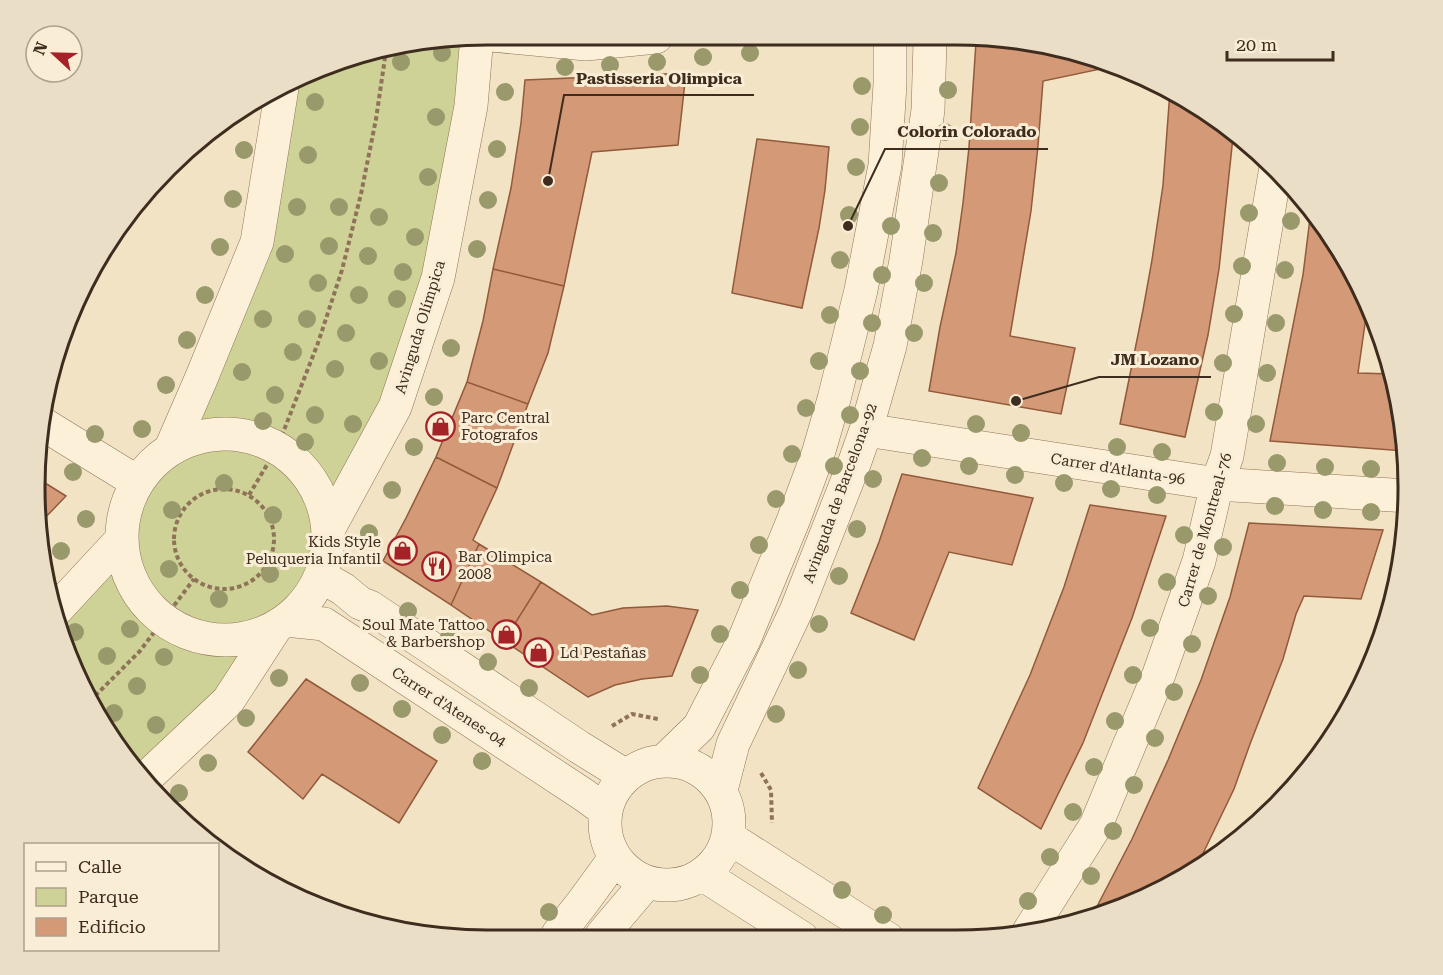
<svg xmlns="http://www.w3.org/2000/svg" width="1443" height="975" font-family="'Roboto Serif',serif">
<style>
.green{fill:#ced297;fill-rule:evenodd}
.building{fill:#d49976;stroke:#915a3b;stroke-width:1.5}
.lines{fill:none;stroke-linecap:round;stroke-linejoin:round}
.minor-casing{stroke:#8f7358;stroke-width:34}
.path{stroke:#8f7358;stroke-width:4;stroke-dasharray:4.5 3;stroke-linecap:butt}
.minor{stroke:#fcf0d9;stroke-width:33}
.tree{fill:#99996b}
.labels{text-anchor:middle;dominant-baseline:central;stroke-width:6;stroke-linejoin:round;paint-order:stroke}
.street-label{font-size:15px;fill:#3e2c1e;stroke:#f9edd5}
.poi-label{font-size:15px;fill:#3e2c1e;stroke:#f9edd5;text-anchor:start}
.rim{fill:none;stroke:#3e2c1e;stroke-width:3}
.leader{fill:none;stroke:#3e2c1e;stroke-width:2}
.callout-dot{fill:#3e2c1e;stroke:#f9edd5;stroke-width:2}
.callout-label{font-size:16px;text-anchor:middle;font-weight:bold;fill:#3e2c1e;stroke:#f9edd5;stroke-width:6;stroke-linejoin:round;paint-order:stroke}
</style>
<rect width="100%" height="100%" fill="#f2e3c4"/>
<path class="green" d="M477 36 438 278 328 530 322 577 286 620 145 779 95 714 56 610 121 540 137 482 171 448 257 242 282 88 342 58ZM222 434 268 442 292 459 222 435ZM297 464 321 496 327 527H326ZM122 544H123L149 605 127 572ZM155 611 227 639V640L190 635Z"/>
<path class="building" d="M976 42 1044 43 1110 66V67L1043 81 1038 146 1031 211 1010 336 1075 348 1061 414 929 391 940 327 956 253 963 203 969 147Z
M686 73 678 145 592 152 564 286 493 269 511 188 521 123 525 80Z
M1170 91 1233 137 1219 269 1208 335 1185 437 1120 424 1143 310 1152 260 1163 185Z
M757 139 829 147 825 190 819 228 802 308 732 293Z
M1311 210 1332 236 1368 303 1358 373 1392 374 1400 399 1405 451 1270 441 1303 275Z
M493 269 564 286 548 353 528 404 467 382 483 321Z
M467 382 528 404 497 488 436 457Z
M436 457 497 488 473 540 479 544 451 605 383 561 406 518Z
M902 474 1033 498 1012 565 949 552 914 640 851 613 879 542Z
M37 478 66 496 40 523Z
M1090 505 1166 516 1132 618 1083 743 1041 829 978 788 1030 675 1064 587Z
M1249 523 1383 530 1361 599 1304 596 1296 614 1283 659 1250 744 1234 789 1195 870 1129 906 1091 918 1132 839 1168 760 1201 680 1230 597Z
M479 544 541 582 504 641 451 605Z
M1401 566 1400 576 1385 625 1384 624Z
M541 582 592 615 623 608 667 606 698 610 672 676 642 679 615 685 588 697 504 641Z
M306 679 437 761 399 823 322 774 303 799 248 752Z"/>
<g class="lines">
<defs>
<path id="minor" d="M491 35 586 44 656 37
M43 424 137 482
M866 430 1217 484 1408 496
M122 537a103 103 0 1 1 206 0a103 103 0 1 1-206 0Z
M171 448 201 379 257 242 282 88
M328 530 395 407 438 278 471 106 477 36
M322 577 343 589 360 603 370 607 579 747 626 776
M56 610 121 540
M286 620 324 624 584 795 606 811
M665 760 699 727 744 640 793 521 818 454 834 399 861 290 885 165 890 84V41
M605 823a62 62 0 1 1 124 0a62 62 0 1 1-124 0Z
M145 779 228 701 276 627
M721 790 733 744 796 611 854 464 866 430 890 346 906 260 928 110 930 41
M728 837 888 939
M702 874 802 938
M1028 933 1096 825 1159 674 1199 561 1217 484 1227 456 1276 167
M558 934 583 902 615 858
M602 935 647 882"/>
</defs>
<use href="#minor" class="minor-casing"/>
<path class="path" d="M174 539a50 50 0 1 1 100 0a50 50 0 1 1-100 0Z
M249 495 277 448 318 343 342 270 361 194 376 119 386 51
M90 701 140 651 194 579
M612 726 632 714 658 719
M761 773 771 790 772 823"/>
<use href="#minor" class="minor"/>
</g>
<g class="tree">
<circle cx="442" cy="53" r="9"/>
<circle cx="750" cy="53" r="9"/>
<circle cx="703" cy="57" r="9"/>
<circle cx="401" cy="62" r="9"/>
<circle cx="657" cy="62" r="9"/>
<circle cx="610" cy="65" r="9"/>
<circle cx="565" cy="67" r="9"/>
<circle cx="862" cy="86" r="9"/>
<circle cx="948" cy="90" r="9"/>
<circle cx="505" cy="92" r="9"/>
<circle cx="315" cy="102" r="9"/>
<circle cx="436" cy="117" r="9"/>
<circle cx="860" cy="127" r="9"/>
<circle cx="945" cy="132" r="9"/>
<circle cx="497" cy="149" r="9"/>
<circle cx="244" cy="150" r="9"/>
<circle cx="308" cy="155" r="9"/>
<circle cx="856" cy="167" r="9"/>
<circle cx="428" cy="177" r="9"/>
<circle cx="939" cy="183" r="9"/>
<circle cx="233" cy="199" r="9"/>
<circle cx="488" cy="200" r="9"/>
<circle cx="297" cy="207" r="9"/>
<circle cx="339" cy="207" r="9"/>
<circle cx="1249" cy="213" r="9"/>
<circle cx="849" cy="215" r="9"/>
<circle cx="379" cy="217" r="9"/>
<circle cx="1291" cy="221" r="9"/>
<circle cx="891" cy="226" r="9"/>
<circle cx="933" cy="233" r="9"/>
<circle cx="415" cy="237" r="9"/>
<circle cx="329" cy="246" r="9"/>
<circle cx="220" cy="247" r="9"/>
<circle cx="477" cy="249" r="9"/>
<circle cx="285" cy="254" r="9"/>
<circle cx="368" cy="256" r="9"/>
<circle cx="840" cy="260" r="9"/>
<circle cx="1242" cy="266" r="9"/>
<circle cx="1285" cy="270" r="9"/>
<circle cx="403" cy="272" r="9"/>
<circle cx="882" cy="275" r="9"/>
<circle cx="318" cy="283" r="9"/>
<circle cx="924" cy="283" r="9"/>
<circle cx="205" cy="295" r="9"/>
<circle cx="359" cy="295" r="9"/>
<circle cx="397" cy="299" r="9"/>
<circle cx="1234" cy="314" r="9"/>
<circle cx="830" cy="315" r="9"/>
<circle cx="263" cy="319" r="9"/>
<circle cx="307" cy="319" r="9"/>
<circle cx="872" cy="323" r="9"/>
<circle cx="1276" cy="323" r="9"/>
<circle cx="346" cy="333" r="9"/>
<circle cx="914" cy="333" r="9"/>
<circle cx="187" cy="340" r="9"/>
<circle cx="451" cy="348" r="9"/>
<circle cx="293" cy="352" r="9"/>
<circle cx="379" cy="361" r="9"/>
<circle cx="819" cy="361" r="9"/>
<circle cx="1223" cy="363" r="9"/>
<circle cx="335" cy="369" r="9"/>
<circle cx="860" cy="371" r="9"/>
<circle cx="242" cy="372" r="9"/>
<circle cx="1267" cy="373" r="9"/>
<circle cx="166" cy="385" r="9"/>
<circle cx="275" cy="395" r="9"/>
<circle cx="434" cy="397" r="9"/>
<circle cx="806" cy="408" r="9"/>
<circle cx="1214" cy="412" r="9"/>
<circle cx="315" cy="415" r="9"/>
<circle cx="850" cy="415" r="9"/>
<circle cx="263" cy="421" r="9"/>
<circle cx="353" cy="424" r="9"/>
<circle cx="976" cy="424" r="9"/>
<circle cx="1256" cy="424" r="9"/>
<circle cx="142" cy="429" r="9"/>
<circle cx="1021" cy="433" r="9"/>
<circle cx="95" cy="434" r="9"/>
<circle cx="305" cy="442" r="9"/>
<circle cx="414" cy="447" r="9"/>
<circle cx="1117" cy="447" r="9"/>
<circle cx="1162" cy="452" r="9"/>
<circle cx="792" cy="454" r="9"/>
<circle cx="922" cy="458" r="9"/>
<circle cx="1277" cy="463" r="9"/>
<circle cx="834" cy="466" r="9"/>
<circle cx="969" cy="466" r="9"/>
<circle cx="1325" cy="467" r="9"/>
<circle cx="1371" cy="469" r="9"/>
<circle cx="73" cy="472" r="9"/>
<circle cx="1015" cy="475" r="9"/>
<circle cx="873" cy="479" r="9"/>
<circle cx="224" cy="483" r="9"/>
<circle cx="1064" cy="483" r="9"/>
<circle cx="1111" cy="489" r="9"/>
<circle cx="392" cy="490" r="9"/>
<circle cx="1157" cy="495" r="9"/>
<circle cx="776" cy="499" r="9"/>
<circle cx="1275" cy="506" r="9"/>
<circle cx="172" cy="510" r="9"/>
<circle cx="1323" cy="510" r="9"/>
<circle cx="1371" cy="512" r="9"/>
<circle cx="273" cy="515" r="9"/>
<circle cx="86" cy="519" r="9"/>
<circle cx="857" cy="529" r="9"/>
<circle cx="369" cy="533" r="9"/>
<circle cx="1184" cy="535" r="9"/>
<circle cx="759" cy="545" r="9"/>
<circle cx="1223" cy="547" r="9"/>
<circle cx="61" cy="551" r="9"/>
<circle cx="169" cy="569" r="9"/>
<circle cx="270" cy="574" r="9"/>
<circle cx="839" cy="576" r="9"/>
<circle cx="1167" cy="582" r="9"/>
<circle cx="740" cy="590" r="9"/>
<circle cx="1208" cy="596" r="9"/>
<circle cx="219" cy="599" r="9"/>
<circle cx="408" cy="611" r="9"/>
<circle cx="819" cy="624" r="9"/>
<circle cx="1150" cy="628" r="9"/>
<circle cx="130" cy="629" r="9"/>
<circle cx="75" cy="632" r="9"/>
<circle cx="720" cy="634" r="9"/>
<circle cx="449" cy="637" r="9"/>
<circle cx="1192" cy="644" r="9"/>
<circle cx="107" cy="656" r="9"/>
<circle cx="164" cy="657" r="9"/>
<circle cx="488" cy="662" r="9"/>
<circle cx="798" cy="670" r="9"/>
<circle cx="700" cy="675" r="9"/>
<circle cx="1133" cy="675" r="9"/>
<circle cx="279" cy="678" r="9"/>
<circle cx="360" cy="683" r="9"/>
<circle cx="137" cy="686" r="9"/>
<circle cx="529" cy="688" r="9"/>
<circle cx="1174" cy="692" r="9"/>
<circle cx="402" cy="709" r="9"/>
<circle cx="114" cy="713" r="9"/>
<circle cx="776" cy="714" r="9"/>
<circle cx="246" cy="718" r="9"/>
<circle cx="1115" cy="721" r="9"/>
<circle cx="156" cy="725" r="9"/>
<circle cx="442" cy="735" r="9"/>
<circle cx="1155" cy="738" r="9"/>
<circle cx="482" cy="761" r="9"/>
<circle cx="208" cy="763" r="9"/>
<circle cx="1094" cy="767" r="9"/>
<circle cx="1134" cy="785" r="9"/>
<circle cx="179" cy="793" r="9"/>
<circle cx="1073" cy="812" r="9"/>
<circle cx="1113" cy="831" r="9"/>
<circle cx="1050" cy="857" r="9"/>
<circle cx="1091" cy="876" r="9"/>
<circle cx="842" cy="890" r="9"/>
<circle cx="1028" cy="901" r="9"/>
<circle cx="549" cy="912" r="9"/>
<circle cx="883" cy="915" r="9"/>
</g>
<defs>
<symbol id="shop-ring" viewBox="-11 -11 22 22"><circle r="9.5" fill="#f9edd5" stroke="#a52229" stroke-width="1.5"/><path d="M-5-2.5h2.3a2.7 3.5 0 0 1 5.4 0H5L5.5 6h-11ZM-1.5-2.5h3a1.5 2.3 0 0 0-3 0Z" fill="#a52229"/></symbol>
<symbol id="restaurant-ring" viewBox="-11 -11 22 22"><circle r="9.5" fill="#f9edd5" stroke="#a52229" stroke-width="1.5"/><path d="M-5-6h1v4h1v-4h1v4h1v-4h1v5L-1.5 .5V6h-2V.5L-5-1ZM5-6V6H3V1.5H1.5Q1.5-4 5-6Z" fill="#a52229"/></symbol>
</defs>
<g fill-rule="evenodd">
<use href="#shop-ring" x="424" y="410" width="33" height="33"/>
<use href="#shop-ring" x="386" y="534" width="33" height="33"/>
<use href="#restaurant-ring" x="420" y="550" width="33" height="33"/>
<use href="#shop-ring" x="490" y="618" width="33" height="33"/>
<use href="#shop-ring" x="522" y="636" width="33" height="33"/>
</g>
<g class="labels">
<g class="street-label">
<text transform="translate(420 327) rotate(-73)">Avinguda Olímpica</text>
<text transform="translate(1118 469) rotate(9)">Carrer d'Atlanta-96</text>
<text transform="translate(840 493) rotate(-70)">Avinguda de Barcelona-92</text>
<text transform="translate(1205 530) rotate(-74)">Carrer de Montreal-76</text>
<text transform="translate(449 707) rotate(33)">Carrer d'Atenes-04</text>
</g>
<g class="poi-label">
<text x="461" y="418">Parc Central<tspan x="461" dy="17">Fotografos</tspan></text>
<text x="381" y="542" text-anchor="end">Kids Style<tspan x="381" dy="17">Peluqueria Infantil</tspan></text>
<text x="458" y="557">Bar Olimpica<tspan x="458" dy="17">2008</tspan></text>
<text x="485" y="625" text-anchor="end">Soul Mate Tattoo<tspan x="485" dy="17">&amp; Barbershop</tspan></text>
<text x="560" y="653">Ld Pestañas</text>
</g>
</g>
<path d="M0 0H1443V975H0ZM487 45H956A442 442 0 0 1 1398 487V488A442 442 0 0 1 956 930H487A442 442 0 0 1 45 488V487A442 442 0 0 1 487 45Z" fill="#eadec6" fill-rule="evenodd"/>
<path class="rim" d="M487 45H956A442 442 0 0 1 1398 487V488A442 442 0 0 1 956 930H487A442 442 0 0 1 45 488V487A442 442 0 0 1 487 45Z"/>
<path class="leader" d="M548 181L564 95H754M848 226L885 149H1048M1016 401L1099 377H1211"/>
<g class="callout-dot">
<circle cx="548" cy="181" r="6"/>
<circle cx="848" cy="226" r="6"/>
<circle cx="1016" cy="401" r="6"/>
</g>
<g class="callout-label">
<text x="659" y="84">Pastisseria Olimpica</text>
<text x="967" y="137">Colorin Colorado</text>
<text x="1155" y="365">JM Lozano</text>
</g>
<rect x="24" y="843" width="195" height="108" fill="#f9edd5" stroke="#aea08c" stroke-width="1.5"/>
<rect x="36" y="862" width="30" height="9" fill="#fcf0d9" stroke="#aea08c" stroke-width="1.5"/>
<text x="78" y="873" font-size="18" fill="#3e2c1e">Calle</text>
<rect x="36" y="888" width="30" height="18" fill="#ced297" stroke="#aea08c" stroke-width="1.5"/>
<text x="78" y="903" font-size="18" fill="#3e2c1e">Parque</text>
<rect x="36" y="918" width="30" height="18" fill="#d49976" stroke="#aea08c" stroke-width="1.5"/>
<text x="78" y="933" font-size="18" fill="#3e2c1e">Edificio</text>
<g transform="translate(54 54) rotate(292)"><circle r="28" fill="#f9edd5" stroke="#aea08c" stroke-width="1.5"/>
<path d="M0-4.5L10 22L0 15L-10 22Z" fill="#a52229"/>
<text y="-9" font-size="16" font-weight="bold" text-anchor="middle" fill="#3e2c1e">N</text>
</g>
<path d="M1227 51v9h106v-9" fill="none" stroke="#3e2c1e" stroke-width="3"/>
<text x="1236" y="51" font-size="18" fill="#3e2c1e" stroke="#f9edd5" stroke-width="4.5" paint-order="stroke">20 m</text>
</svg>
